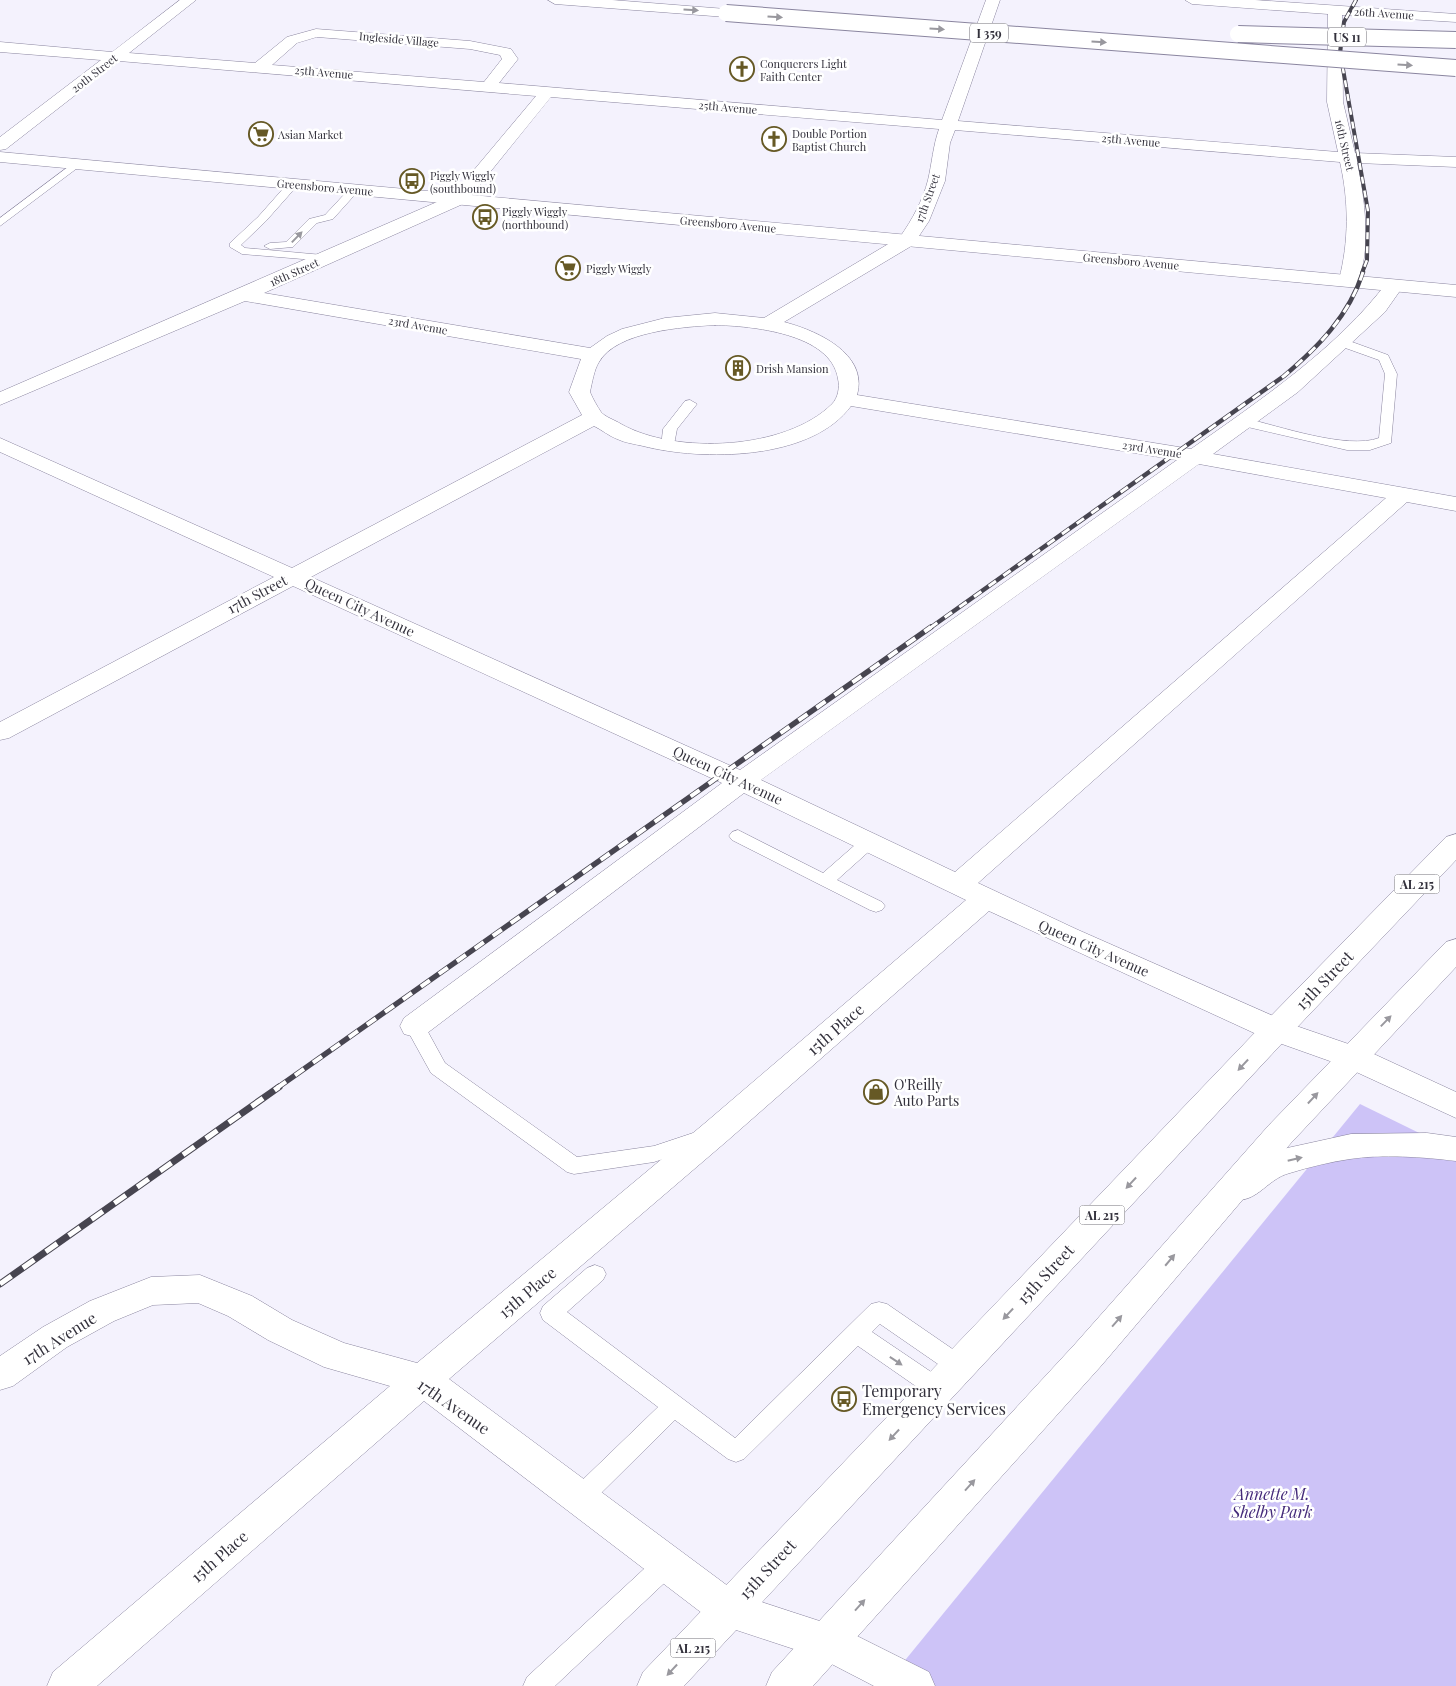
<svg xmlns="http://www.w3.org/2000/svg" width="1456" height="1686" font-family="'Playfair Display',serif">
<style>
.green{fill:#cdc3f7}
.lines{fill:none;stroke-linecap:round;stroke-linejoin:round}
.lane-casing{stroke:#8a859f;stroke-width:1}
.street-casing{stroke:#8a859f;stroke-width:1}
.secondary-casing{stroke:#8a859f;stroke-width:1}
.primary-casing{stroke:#8a859f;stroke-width:1}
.highway-casing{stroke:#8a859f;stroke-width:1}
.lane{fill:#fff;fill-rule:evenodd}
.street{fill:#fff;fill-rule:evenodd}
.secondary{fill:#fff;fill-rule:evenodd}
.primary{fill:#fff;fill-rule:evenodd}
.highway{fill:#fff;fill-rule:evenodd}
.rail-far3-casing{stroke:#474550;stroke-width:4}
.rail-far2-casing{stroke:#474550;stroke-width:4.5}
.rail-far1-casing{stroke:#474550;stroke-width:5.5}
.rail-casing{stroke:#474550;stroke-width:7}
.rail-far3{stroke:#fff;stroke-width:2.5;stroke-dasharray:7;stroke-linecap:butt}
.rail-far2{stroke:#fff;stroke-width:3;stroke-dasharray:9;stroke-linecap:butt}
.rail-far1{stroke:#fff;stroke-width:4;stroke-dasharray:11;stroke-linecap:butt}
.rail{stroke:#fff;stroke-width:5;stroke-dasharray:14;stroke-linecap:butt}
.highway-bridge-casing{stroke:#8a859f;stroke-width:18;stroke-linecap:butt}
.highway-bridge{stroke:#fff;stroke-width:16}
.oneway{fill:#99989e}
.labels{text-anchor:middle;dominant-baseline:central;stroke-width:5;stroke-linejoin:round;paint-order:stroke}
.far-street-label{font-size:11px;fill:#33313c;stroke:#fff}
.far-poi-label{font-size:11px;fill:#33313c;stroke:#fff;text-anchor:start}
.shield{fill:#fff;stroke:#706f76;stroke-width:1}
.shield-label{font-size:12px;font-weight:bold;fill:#33313c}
.street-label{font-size:14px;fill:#33313c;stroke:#fff}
.poi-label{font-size:14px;fill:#33313c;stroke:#fff;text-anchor:start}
.near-street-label{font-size:16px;fill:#33313c;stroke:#fff}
.near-poi-label{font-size:16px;fill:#33313c;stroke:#fff;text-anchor:start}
.near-park-label{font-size:16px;font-style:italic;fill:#442a7a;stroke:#fff}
</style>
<rect width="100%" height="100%" fill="#f4f2fd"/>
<path class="green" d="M1360 1104 1456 1151V1686H884Z"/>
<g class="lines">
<defs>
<path id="lane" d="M76 161 81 164 80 166 0 226V218Z
M293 181 298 184 297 186 266 221 241 245 245 248 323 255 329 259 327 261 242 254 230 247V243L258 217 289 182Z
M355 186 360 189 333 219 317 223 293 247 270 249 264 246 270 243 286 242 309 219 325 215 351 187Z
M1341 338 1388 355 1397 374 1391 443 1370 450H1347L1239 425 1237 422 1244 418C1279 426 1347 450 1379 438L1385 374 1379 360 1337 345 1335 342 1337 339Z
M690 400 697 404 677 429 673 450H663L661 447 663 429 685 401Z
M738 830 823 873 863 838H875L878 842 875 846 837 880 882 902 885 906 882 910 876 912 870 910 732 840 729 836 732 832Z
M415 1019 422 1021 445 1063 577 1157 654 1146 699 1131 706 1133 709 1139 706 1145 654 1162 574 1174 567 1172 431 1073 405 1026 408 1021Z
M595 1265 603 1268 606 1274 603 1280 567 1312 735 1438 871 1304 879 1302 887 1304 967 1359 970 1366 967 1373 959 1376 951 1373 880 1324 872 1332 946 1382 949 1389 946 1396 938 1399 930 1396 858 1346 744 1459 736 1462 728 1459 675 1420 588 1506 580 1509 572 1506 568 1498 572 1490 658 1407 543 1320 540 1313 543 1306 587 1268Z
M667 1553 676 1556 679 1564 676 1572 555 1686H523L527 1677 658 1556Z"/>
<path id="street" d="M180 0H196L129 53 255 63 287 37 316 29 470 41 511 49 518 59 499 83 942 120 986 0H1000L958 121 1338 152 1327 102 1328 14 1192 4 1185 0H1255L1456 14V22L1342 15 1343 102 1355 153 1456 157V167L1357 163C1364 193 1373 258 1355 284H1341L1339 280C1349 241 1349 202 1340 162L955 130 950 143 945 181 929 221 913 245 784 322C815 330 869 353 857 395L1191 449C1259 401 1338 348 1388 281H1402L1404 285 1385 312 1298 392 1213 454 1456 497V511L1407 502 978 883 1076 929 1287 1022 1291 1030 1287 1038 1276 1041 1265 1038 989 911 727 1141 449 1379 740 1595 841 1628 929 1672 935 1686H874L818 1657 715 1623 424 1401 97 1686H47L53 1672 390 1386 324 1367 268 1340 228 1316 198 1303 153 1305 114 1321 67 1347 13 1386 0 1390V1356L43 1327 90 1301 151 1277 200 1275 252 1296 292 1320 344 1343 417 1363 705 1123 966 900 744 793 426 1034 415 1037 404 1034 400 1026 404 1018 722 783 293 586 9 738 0 740V722L274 577 0 452V438L292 568 582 415 569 392 581 359 245 301 0 405V392L453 195 536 96 119 61 6 149 0 150V137L101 60 0 52V42L112 52ZM317 37 470 49 500 55 502 59 484 82 272 65 297 43ZM551 97 939 129C933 146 932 163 928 180 923 200 912 220 900 237L764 318 715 313 665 318 622 329 607 336 590 348 264 293 465 203ZM715 325C751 326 831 333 838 379 840 387 838 398 832 404 786 450 676 455 621 424 615 420 605 417 601 412 597 406 593 399 590 392 592 383 594 370 599 362 617 331 683 327 715 325ZM851 406 1177 460 740 770 311 577 594 426C602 430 609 436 617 439 625 443 635 444 643 446 702 461 811 461 851 406ZM1199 464 1386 498 955 872 761 780Z"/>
<path id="secondary" d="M0 152 1456 285V297L0 162Z
M1276 1019 1363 1049 1456 1092V1118L1341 1065 1265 1038 1261 1030 1265 1022Z
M1427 1133 1456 1137V1161C1426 1157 1379 1154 1350 1159 1330 1162 1309 1167 1290 1173 1265 1179 1256 1208 1226 1198L1222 1189C1231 1171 1259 1156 1278 1150L1351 1134Z"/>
<path id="primary" d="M1456 834V860L1287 1038 684 1686H637L643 1672 1265 1022 1446 837Z
M1456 939V967L1291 1143 1101 1366 813 1686H766L772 1672 1075 1344 1269 1125 1446 942Z"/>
<path id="highway" d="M548 0H612L726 9 733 13 726 17 555 4Z"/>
</defs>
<use href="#lane" class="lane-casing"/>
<use href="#street" class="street-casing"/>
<use href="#secondary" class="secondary-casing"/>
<use href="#primary" class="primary-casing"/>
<use href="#highway" class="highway-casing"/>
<use href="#lane" class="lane"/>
<use href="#street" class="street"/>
<use href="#secondary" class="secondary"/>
<use href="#primary" class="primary"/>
<use href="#highway" class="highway"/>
<defs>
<path id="rail-far3" d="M1356 0 1344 22 1340 52 1368 211 1367 260 1362 273"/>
<path id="rail-far2" d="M930 628 1284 376C1318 347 1349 316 1363 272"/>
<path id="rail-far1" d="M277 1088 931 627"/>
<path id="rail" d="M0 1284 279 1087"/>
</defs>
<use href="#rail-far3" class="rail-far3-casing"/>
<use href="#rail-far2" class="rail-far2-casing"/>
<use href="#rail-far1" class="rail-far1-casing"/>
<use href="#rail" class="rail-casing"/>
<use href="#rail-far3" class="rail-far3"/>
<use href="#rail-far2" class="rail-far2"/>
<use href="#rail-far1" class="rail-far1"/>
<use href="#rail" class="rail"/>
<defs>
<path id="highway-bridge" d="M726 13 1456 68
M1238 34 1456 40"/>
</defs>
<use href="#highway-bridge" class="highway-bridge-casing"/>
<use href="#highway-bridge" class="highway-bridge"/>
</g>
<defs><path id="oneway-solid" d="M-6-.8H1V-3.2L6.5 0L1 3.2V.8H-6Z" transform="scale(1.25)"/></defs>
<g class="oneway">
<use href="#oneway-solid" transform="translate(691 10) rotate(4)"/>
<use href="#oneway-solid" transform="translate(775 17) rotate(4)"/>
<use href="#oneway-solid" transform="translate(937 29) rotate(4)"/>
<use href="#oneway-solid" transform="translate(1099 42) rotate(4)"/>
<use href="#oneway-solid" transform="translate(1405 65) rotate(4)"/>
<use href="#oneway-solid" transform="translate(297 237) rotate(-46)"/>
<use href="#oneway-solid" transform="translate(1386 1021) rotate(-46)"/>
<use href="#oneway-solid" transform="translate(1243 1065) rotate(133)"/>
<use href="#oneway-solid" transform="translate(1313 1098) rotate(-47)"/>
<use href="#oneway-solid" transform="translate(1295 1159) rotate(-13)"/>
<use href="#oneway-solid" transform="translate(1131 1183) rotate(133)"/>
<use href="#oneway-solid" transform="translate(1170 1260) rotate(-50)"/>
<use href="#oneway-solid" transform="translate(1008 1314) rotate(133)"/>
<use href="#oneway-solid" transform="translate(1117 1321) rotate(-49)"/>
<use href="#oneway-solid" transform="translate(896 1361) rotate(34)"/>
<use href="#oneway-solid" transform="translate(894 1435) rotate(133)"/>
<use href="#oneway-solid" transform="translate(970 1485) rotate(-48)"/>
<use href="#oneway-solid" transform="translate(860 1605) rotate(-48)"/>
<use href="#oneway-solid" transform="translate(672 1670) rotate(133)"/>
</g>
<defs>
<symbol id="church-ring" viewBox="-11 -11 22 22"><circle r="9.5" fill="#fff" stroke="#665925" stroke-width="1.5"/><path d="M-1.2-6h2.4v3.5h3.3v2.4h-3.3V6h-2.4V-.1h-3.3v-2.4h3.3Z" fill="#665925"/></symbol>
<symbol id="supermarket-ring" viewBox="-11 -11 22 22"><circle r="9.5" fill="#fff" stroke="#665925" stroke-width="1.5"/><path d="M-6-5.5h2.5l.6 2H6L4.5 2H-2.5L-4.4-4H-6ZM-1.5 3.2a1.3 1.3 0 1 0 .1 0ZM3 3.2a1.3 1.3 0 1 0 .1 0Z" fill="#665925"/></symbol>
<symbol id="bus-ring" viewBox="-11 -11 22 22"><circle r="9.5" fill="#fff" stroke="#665925" stroke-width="1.5"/><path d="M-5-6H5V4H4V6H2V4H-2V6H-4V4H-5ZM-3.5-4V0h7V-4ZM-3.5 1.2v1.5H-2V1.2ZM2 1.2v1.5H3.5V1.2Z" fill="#665925"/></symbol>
<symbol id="building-ring" viewBox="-11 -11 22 22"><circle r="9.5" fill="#fff" stroke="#665925" stroke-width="1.5"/><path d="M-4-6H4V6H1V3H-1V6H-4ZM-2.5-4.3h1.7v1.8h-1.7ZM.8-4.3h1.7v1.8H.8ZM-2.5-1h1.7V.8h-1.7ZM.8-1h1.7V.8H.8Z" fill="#665925"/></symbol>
<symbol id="shop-ring" viewBox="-11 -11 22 22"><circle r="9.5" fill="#fff" stroke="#665925" stroke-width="1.5"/><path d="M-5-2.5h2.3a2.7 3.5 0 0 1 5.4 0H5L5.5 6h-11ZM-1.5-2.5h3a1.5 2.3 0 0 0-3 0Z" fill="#665925"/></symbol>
</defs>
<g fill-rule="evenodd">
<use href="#church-ring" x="728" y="55" width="28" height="28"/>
<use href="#supermarket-ring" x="247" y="120" width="28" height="28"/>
<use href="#church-ring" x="760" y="125" width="28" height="28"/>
<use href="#bus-ring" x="398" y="167" width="28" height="28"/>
<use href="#bus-ring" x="471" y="203" width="28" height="28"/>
<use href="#supermarket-ring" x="554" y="254" width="28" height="28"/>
<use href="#building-ring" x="724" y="354" width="28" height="28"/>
<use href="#shop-ring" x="862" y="1078" width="28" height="28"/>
<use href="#bus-ring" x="830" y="1385" width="28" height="28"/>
</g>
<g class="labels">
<g class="far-street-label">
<text transform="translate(1384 13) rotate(4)">26th Avenue</text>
<text transform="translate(399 39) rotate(5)">Ingleside Village</text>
<text transform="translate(324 72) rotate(5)">25th Avenue</text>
<text transform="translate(94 73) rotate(-38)">20th Street</text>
<text transform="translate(728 107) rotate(5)">25th Avenue</text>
<text transform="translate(1131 140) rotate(5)">25th Avenue</text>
<text transform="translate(1345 145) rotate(77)">16th Street</text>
<text transform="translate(325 187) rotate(5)">Greensboro Avenue</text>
<text transform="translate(927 198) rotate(-70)">17th Street</text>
<text transform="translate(728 224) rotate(5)">Greensboro Avenue</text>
<text transform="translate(1131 261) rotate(5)">Greensboro Avenue</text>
<text transform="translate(294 272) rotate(-24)">18th Street</text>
<text transform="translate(418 325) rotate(10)">23rd Avenue</text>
<text transform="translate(1152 449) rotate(9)">23rd Avenue</text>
</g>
<g class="far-poi-label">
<text x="760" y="63">Conquerers Light<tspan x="760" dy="13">Faith Center</tspan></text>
<text x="792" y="133">Double Portion<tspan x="792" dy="13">Baptist Church</tspan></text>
<text x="278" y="134">Asian Market</text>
<text x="430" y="175">Piggly Wiggly<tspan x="430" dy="13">(southbound)</tspan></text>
<text x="502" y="211">Piggly Wiggly<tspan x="502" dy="13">(northbound)</tspan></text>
<text x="586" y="268">Piggly Wiggly</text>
<text x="756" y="368">Drish Mansion</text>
</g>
<g class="shield">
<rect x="970" y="23.5" width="38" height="19" rx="4"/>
<rect x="1328" y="27.5" width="38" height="19" rx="4"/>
<rect x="1394.5" y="874.5" width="45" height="19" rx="4"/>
<rect x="1079.5" y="1205.5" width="45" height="19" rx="4"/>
<rect x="670.5" y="1638.5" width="45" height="19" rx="4"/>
</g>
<g class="shield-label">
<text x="989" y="33">I 359</text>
<text x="1347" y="37">US 11</text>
<text x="1417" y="884">AL 215</text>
<text x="1102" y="1215">AL 215</text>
<text x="693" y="1648">AL 215</text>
</g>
<g class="street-label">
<text transform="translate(257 594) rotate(-28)">17th Street</text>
<text transform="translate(360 607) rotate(25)">Queen City Avenue</text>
<text transform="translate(728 775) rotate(25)">Queen City Avenue</text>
<text transform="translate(1094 948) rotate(24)">Queen City Avenue</text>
</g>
<g class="poi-label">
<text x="894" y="1084">O'Reilly<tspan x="894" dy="16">Auto Parts</tspan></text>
</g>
<g class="near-street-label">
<text transform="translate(1324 980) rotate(-46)">15th Street</text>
<text transform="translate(835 1029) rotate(-41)">15th Place</text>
<text transform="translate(1045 1274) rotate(-47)">15th Street</text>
<text transform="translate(527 1292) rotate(-40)">15th Place</text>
<text transform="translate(59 1338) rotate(-32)">17th Avenue</text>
<text transform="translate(454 1406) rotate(35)">17th Avenue</text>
<text transform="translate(219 1556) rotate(-41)">15th Place</text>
<text transform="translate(767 1569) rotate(-47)">15th Street</text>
</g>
<g class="near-poi-label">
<text x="862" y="1390">Temporary<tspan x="862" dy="18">Emergency Services</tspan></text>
</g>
<g class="near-park-label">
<text x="1272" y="1493">Annette M.<tspan x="1272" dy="18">Shelby Park</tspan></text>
</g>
</g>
</svg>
